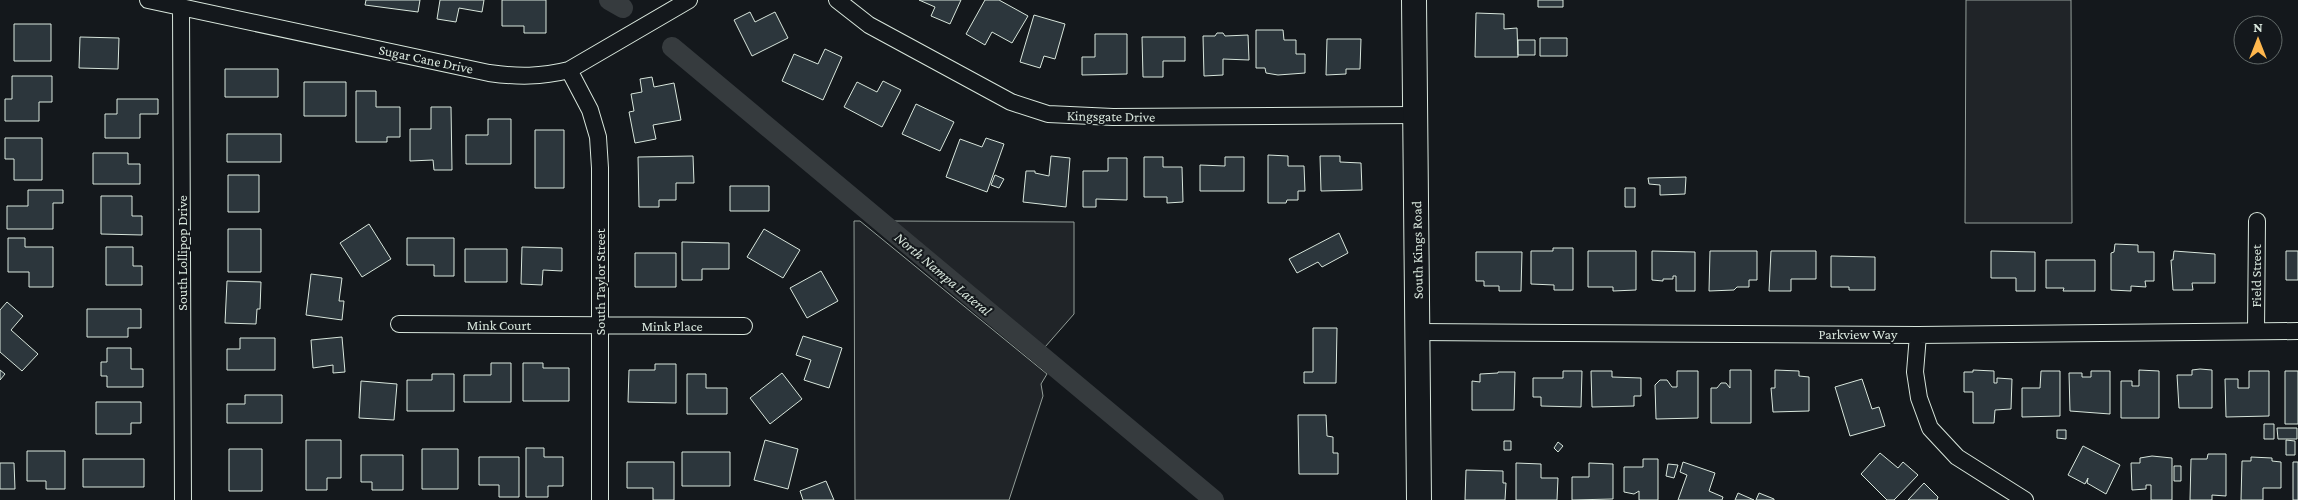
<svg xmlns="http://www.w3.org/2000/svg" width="2298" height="500" font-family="'Crimson Pro',serif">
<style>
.green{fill:#202428;stroke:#939e99}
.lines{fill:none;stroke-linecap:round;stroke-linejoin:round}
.canal{stroke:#363b3e;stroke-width:20}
.building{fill:#2c363c;stroke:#d8e6dc}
.minor-casing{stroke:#d8e6dc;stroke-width:18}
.secondary-casing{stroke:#d8e6dc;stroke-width:26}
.minor{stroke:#14181c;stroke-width:16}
.secondary{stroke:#14181c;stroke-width:24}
.labels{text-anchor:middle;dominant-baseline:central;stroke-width:4;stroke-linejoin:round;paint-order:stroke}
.street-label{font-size:14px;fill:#d8e6dc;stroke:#14181c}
.water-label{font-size:15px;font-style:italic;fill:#d8e6dc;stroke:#14181c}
</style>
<rect width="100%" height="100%" fill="#14181c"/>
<path class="green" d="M1966 0H2071L2072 223H1965Z
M854 221H860L1047 374 1041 384 1043 396 1009 500H855Z
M893 221 1074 222V314L1045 347Z"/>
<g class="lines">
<path class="canal" d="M609 0 623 8
M672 47 1214 500"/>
</g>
<path class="building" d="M366 0H420L418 12 365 5Z
M440 0H484L482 12 459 8 456 22 437 19Z
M502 0H546V33H524V26H502Z
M919 0H961L950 24 931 16 935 7Z
M985 0H999L1028 16 1012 43 992 32 985 45 966 34Z
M1538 0H1563V7H1538Z
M750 12 755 22 775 12 788 38 752 56 734 20Z
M1476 13 1504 14V29L1517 28 1518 57H1475Z
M1034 15 1065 24 1055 59 1044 56 1040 68 1020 62Z
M14 24H51V61H14Z
M1256 30H1283L1284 40H1296V54H1305V73L1278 75 1266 73 1265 68H1256Z
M1217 33H1223L1225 36 1248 35 1249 60 1223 59V75L1204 76 1203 36H1215Z
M1095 34H1127V74L1082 75V57H1095Z
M80 37 119 38 118 69 79 68Z
M1142 37H1185V61H1163V77H1143Z
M1540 38H1567V56H1540Z
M1327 39H1361L1360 69H1346V74L1326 75Z
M1518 40H1535V55H1518Z
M825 49 842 57 823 100 782 81 794 54 818 64Z
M225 69H278V97H225Z
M12 76H52V102H39V121H5V99H12Z
M652 77 654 87 674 83 681 120 653 125 656 139 635 143 629 112 634 111 631 94 642 92 640 79Z
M883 81 901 90 882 127 844 107 857 82 877 92Z
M304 82H346V116H304Z
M356 91H376V107H400V137H387V142H356Z
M117 99H158V114H140V138H105V114H117Z
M916 104 954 122 940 151 902 134Z
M431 107H451L452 170H434L433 160 410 161V129H431Z
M488 119H511V164H466V135H488Z
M535 130H564V188H535Z
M227 134H281V162H227Z
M5 138H42V180H14V159H5Z
M986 138 1004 144 987 192 946 177 960 139 982 147Z
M93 153H128V164H140V184H93Z
M1268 155 1288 156V166H1304L1305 191H1298V200H1287L1286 203H1268Z
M693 156 694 183H676V200H659V207H639L638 157Z
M1051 156 1070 158 1066 207 1023 202 1026 171H1035V173L1049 176Z
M1320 156H1340V162L1361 163 1362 190 1321 191Z
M1144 157H1163V167H1182L1183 202 1167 203V197H1144Z
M1225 157H1244V191H1200V165L1225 166Z
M1108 158H1127V200L1096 199V207H1083V171H1108Z
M228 175H259V212H228Z
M995 175 1004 179 999 188 991 185Z
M1686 177 1685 194 1660 195V185L1649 184 1648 178Z
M730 186H769V211H730Z
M1625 188H1635V207H1625Z
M28 190H63V203H53V229H7V206H28Z
M101 196H132V216H142V235L101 234Z
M369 224 391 259 362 277 340 243Z
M228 229H261V272H228Z
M764 229 800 250 783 278 747 257Z
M1339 233 1348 253 1322 267 1318 262 1297 273 1289 259Z
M8 238H25V247H53V287H29V272H8Z
M407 238H454V276H434V265H407Z
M682 242 729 243V269H702V280H682Z
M2115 244 2138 245V252H2154V281H2145L2146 287 2131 286V291L2111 290V253L2114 252Z
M106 247H133V266H142V285H106Z
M522 247 562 248V271L543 270 542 285 521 284Z
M1553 248H1573V290H1554V285L1531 284V251H1553Z
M465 249H507V282H465Z
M1588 251H1636V290L1613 291V287H1588Z
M1652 251 1695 252V291H1676V276H1673V279H1663V281L1652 280Z
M1710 251H1757V280H1749V287H1737L1734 290 1709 291Z
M1771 251H1816V279H1791V291H1769Z
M1991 251 2035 252V291H2016V278H1991Z
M2174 251 2215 254V283H2192L2193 290H2173L2171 260H2173Z
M2286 251H2298V280H2286Z
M1476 252H1522L1521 291H1499V286H1484V281H1476Z
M635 253H676V287H635Z
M1831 256 1875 257V290H1849V287H1831Z
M2046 260H2095V291H2063L2064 288H2046Z
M821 271 838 301 807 318 790 288Z
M311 274 342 278 339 301H344L342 320 306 315Z
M227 281 261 282 260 309H257L256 324 225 323Z
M7 302 23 316 11 330 38 354 22 371 0 352V310Z
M87 309H141V328H128V337H87Z
M1313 328H1337L1336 383H1304V372H1313Z
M803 336 842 348 829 388 804 380 811 360 796 355Z
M342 337 345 372 333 373V365L313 368 311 340Z
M240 338H275V370H227V349H240Z
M107 348H131V369H143V387H107V376H101V362H107Z
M491 363H511V402H464V375H491Z
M523 363H543V368H569V401H523Z
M655 364H676V403L628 402 629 370H655Z
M2200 369 2212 370V408H2179L2177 375H2192V370Z
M0 370 5 374 0 380Z
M1730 370H1751V423H1711V388H1717L1721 383H1726L1730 388Z
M1775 370 1799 371V376L1809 377V411L1773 412 1771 388H1775Z
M1973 370 1994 371V383H1997V378L2012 379 2011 409 1995 410 1994 423H1973V392H1964V372H1973Z
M2139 370 2159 371V418H2121V381H2132V386H2139Z
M1563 371H1582L1581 407 1541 406V397H1533V378H1563Z
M1591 371H1612V377L1641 378V396H1634V406L1592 407Z
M1677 371H1698V418L1656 419 1655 385 1660 380H1667L1672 387H1677Z
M2041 371H2060V416L2022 417V388H2040Z
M2091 371H2110V414L2070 411 2069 373H2082V377H2091Z
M2249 371H2269V416L2226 417 2225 379H2238V388H2249Z
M2285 371H2298V424H2285Z
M1498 372H1515L1514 410H1472V381L1480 382V374L1498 373Z
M782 373 802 399 770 424 750 398Z
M432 374H454V411H407V380H432Z
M687 374H706V388H727V414H687Z
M1862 379 1872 409 1879 407 1885 426 1850 436 1835 387Z
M361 381 397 384 394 420 359 418Z
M245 395H282V423H227V404H245Z
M96 402H141V423H131V434H96Z
M1298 415H1326L1327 436 1333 437V453H1338V474H1299Z
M2264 424H2274V439H2264Z
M2277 428H2297V439H2278Z
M2057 430H2066V439L2057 438Z
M306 440H341V478H327V490H306Z
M765 440 798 449 788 489 754 480Z
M2286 440 2295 441V455H2286Z
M1504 441H1511V450H1504Z
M1558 442 1563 446 1558 452 1554 448Z
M2083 446 2120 465 2106 494 2087 483 2088 478 2085 484 2068 475Z
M526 448H544V457H563V486H548V497H526Z
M229 449H262V491H229Z
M422 449H458V489H422Z
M27 451H65V489H46V481H27Z
M682 452H730V486H682Z
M1880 453 1898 468 1903 462 1918 475 1894 500H1887L1861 474Z
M2208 454H2226V496L2212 495V500H2190L2191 459H2207Z
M361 455H403V490H372V482H361Z
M2152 456 2172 458V500H2151V485H2146V489L2132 490 2131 463H2140V458Z
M479 457H519V497H499V485H479Z
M2251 457 2272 458V461L2281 462V488H2263V500H2241L2242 461H2251Z
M83 459H144V487H83Z
M1643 459H1658V500H1639V491L1634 494 1624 492V467H1643Z
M627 462H674V500H653V488H627Z
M1683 462 1715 473 1709 491 1723 497 1722 500H1678L1687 475 1680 472Z
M2293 462H2298V500H2293Z
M0 463H14L15 489H0Z
M1516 463 1541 464V478H1558L1557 500H1516Z
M1589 463 1613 464V499L1572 500V477H1589Z
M1668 464 1678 465 1674 478 1666 476Z
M2174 466H2181V481H2174Z
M1466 470 1503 471V483H1506L1505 500H1465Z
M826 481 834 500H803L800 491Z
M1924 483 1938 497 1937 500H1908Z
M1738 493 1754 500H1735Z
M1759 493 1774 499V500H1756Z"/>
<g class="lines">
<defs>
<path id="minor" d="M148 0 489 73C518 77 541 77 569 70L689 0
M837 0 869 25 1011 102 1048 114 1113 117 1415 115
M181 7 183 500
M569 70 590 110 598 137 600 168V500
M399 324 744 326
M2256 331 2257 221
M1418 332 1918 335 2298 331
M1918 335 1915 372 1919 398 1930 428 1957 457 2025 500"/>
<path id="secondary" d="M1414 0 1419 500"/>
</defs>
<use href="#minor" class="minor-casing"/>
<use href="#secondary" class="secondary-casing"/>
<use href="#minor" class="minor"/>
<use href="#secondary" class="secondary"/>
</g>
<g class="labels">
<g class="street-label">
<text transform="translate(426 59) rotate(12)">Sugar Cane Drive</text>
<text transform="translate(1111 116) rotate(1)">Kingsgate Drive</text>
<text transform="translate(1417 250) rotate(-91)">South Kings Road</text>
<text transform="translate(182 253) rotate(-90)">South Lollipop Drive</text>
<text transform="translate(2256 276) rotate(-90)">Field Street</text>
<text transform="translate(600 282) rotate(-90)">South Taylor Street</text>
<text x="499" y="325">Mink Court</text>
<text x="672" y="326">Mink Place</text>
<text x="1858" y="334">Parkview Way</text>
</g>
<g class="water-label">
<text transform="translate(943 274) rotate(40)">North Nampa Lateral</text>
</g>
</g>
<g transform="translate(2258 40)"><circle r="24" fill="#14181c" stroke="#626a69"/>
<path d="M0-4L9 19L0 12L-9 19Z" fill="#ffb74d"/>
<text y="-8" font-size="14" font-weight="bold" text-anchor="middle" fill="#d8e6dc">N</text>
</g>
</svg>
